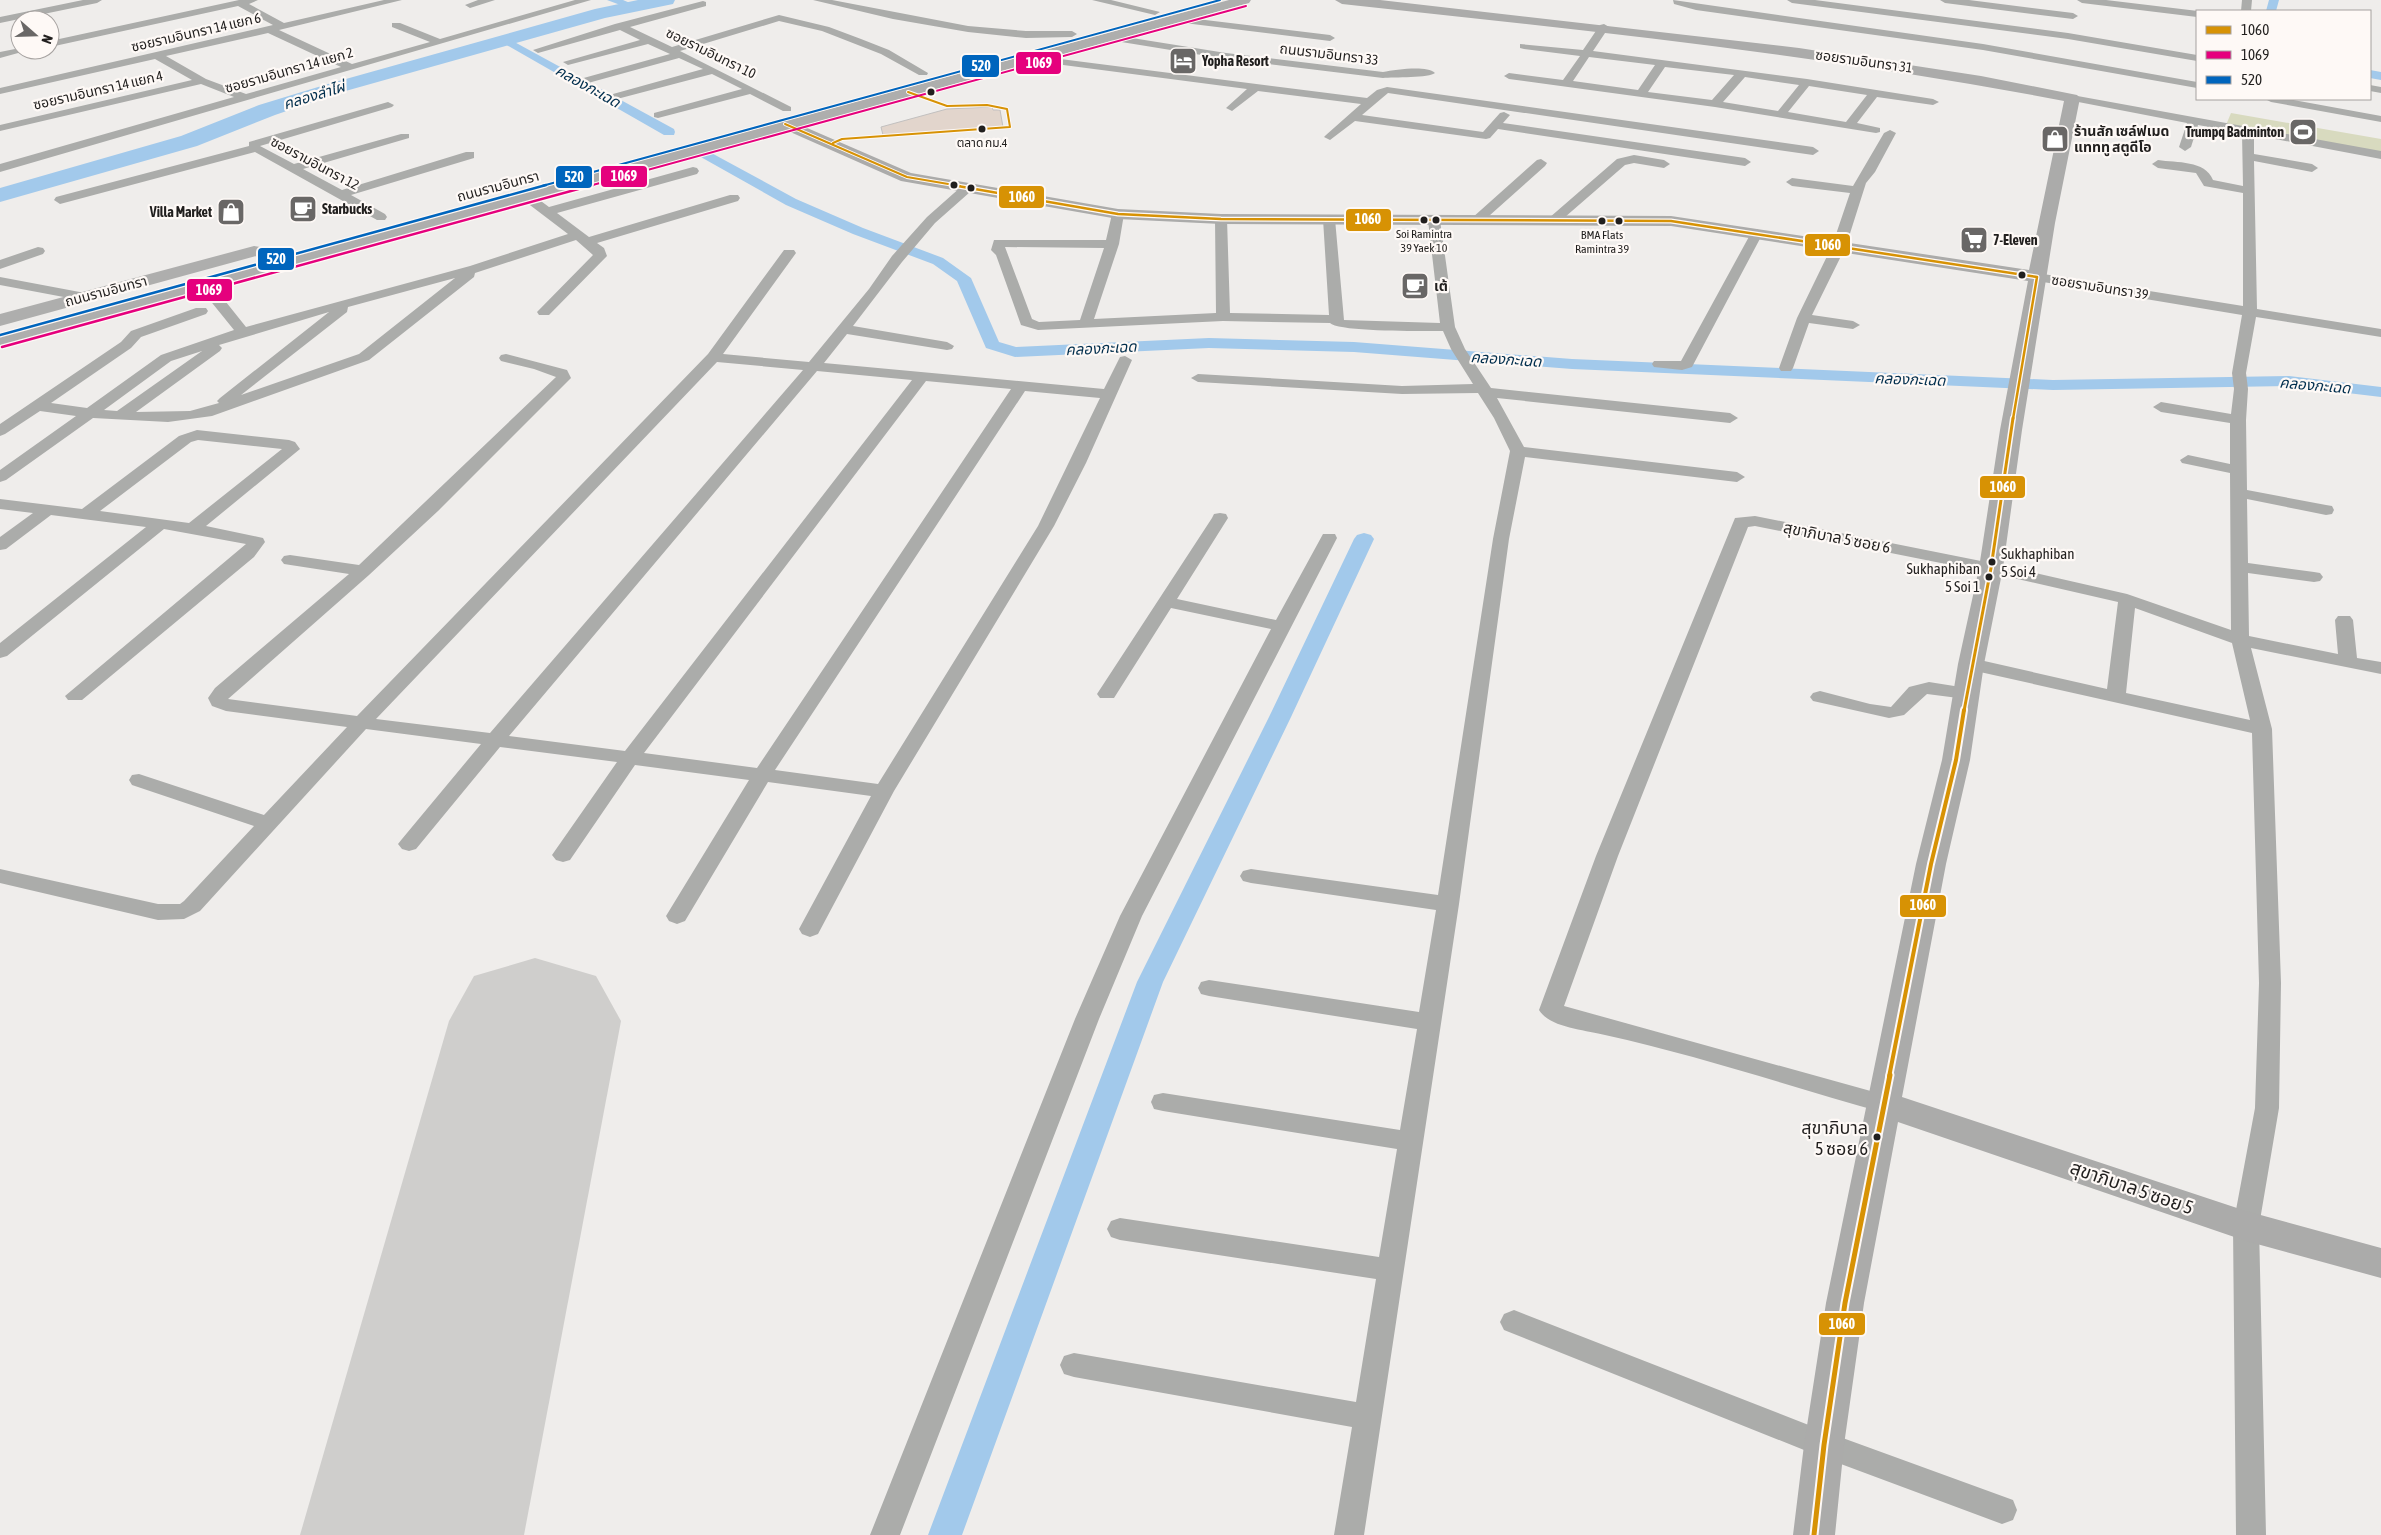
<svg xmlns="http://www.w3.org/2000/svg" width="2381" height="1535" font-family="'Asap Condensed','Noto Sans Thai',sans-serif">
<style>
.green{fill:#d8dabf}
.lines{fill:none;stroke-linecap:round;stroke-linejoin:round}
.canal{fill:#a2c9eb;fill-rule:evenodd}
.river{fill:#a2c9eb;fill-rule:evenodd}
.runway{fill:#cfcecc;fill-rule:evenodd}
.building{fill:#e2d5cc;stroke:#c2c0bf}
.street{fill:#abacaa;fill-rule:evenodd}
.secondary{fill:#ababaa;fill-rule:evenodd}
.primary{fill:#aeaead;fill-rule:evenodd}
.bus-1-far4-casing{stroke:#fef9f6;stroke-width:4}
.bus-1-far3-casing{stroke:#fef9f6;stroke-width:5}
.bus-1-far2-casing{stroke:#fef9f6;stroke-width:6}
.bus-1-far1-casing{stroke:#fef9f6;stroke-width:8}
.bus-1-casing{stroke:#fef9f6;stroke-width:9}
.bus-2-far1-casing{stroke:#fef9f6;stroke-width:4}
.bus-2-casing{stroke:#fef9f6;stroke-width:5}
.bus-3-far1-casing{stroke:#fef9f6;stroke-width:4}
.bus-3-casing{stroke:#fef9f6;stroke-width:5}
.bus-1-far4{stroke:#d79204;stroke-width:2}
.bus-1-far3{stroke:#d79204;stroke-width:2.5}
.bus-1-far2{stroke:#d79204;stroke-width:3}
.bus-1-far1{stroke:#d79204;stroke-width:4}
.bus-1{stroke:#d79204;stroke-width:5}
.bus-2-far1{stroke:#e5007d;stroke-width:2}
.bus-2{stroke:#e5007d;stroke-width:2.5}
.bus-3-far1{stroke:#0065bd;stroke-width:2}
.bus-3{stroke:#0065bd;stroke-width:2.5}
.bus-dot{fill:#211f1e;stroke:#fef9f6;stroke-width:2}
.labels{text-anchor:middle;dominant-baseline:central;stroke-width:4.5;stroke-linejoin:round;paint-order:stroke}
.far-bus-label{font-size:12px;fill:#211f1e;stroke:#fef9f6}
.far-street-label{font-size:14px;fill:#211f1e;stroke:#fef9f6}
.far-poi-label{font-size:14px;font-weight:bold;fill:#211f1e;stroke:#fef9f6;text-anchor:start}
.far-water-label{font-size:15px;font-style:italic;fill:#002e4d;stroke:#fef9f6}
.bus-label{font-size:15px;fill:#211f1e;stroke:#fef9f6;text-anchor:start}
.street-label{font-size:16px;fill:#211f1e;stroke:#fef9f6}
.near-bus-label{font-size:18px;fill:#211f1e;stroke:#fef9f6;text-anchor:end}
.near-street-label{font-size:19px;fill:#211f1e;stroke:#fef9f6}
.line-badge{stroke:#fef9f6;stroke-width:2}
.badge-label{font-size:14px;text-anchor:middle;font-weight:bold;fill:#fff}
</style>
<rect width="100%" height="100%" fill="#efedeb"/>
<path class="green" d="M2231 113 2381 139V152L2226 125Z"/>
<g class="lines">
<path class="canal" d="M607 0H623L637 6 631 9Z
M2269 0H2279L2276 11H2266Z
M507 38 674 129 675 132 674 135H664L503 43 501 41Z
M2370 70 2381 72V80L2370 78Z
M704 149 796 199 863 228 943 258 971 278 999 342 1016 347 1209 338 1354 342 1572 359 2053 380 2289 376 2381 387V397L2289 386 2053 390 1572 369 1354 352 1209 348 1015 357 986 348 957 281 933 264 853 234 786 205 699 156 697 153Z
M1364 533 1371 535 1374 539 1291 717 1163 982 962 1535H928L1137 982 1269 717 1354 539 1357 535Z"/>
<path class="river" d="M638 0H675L673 4 605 18 342 92 275 115 197 146 0 202V188L181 136 259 105 328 84 595 9Z"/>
<path class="runway" d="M535 958 596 976 621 1021 524 1535H300L449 1021 474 976Z"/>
</g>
<path class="building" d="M992 107 993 110H1000L1003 127 883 135 881 127 947 109Z"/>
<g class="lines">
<path class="street" d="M83 0H102L97 3 0 23V17Z
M239 0H258L249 4 284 23 384 0H402L279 30 352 64 430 42 392 27V23H400L440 39 575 0H591L0 172V164L234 97 201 84 0 131V125L192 80 155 59 0 94V88L273 25 238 6 50 47V41ZM268 33 341 67 246 94 206 79 166 56Z
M478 0H495L470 8 465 5Z
M813 0H832L968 26 1026 31H1072L1077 34 1072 37 1026 38 968 32 893 19Z
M1092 0H1111L1160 12 1155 15Z
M1673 0 1983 44 2197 82V88L1983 50 1696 10 1674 4Z
M1787 0H1815L2068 33 2197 55V61L2068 39 1792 3Z
M1940 0H1969L2073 13 2078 16 2073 19 1945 3Z
M2077 0H2106L2198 11 2197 17 2082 3Z
M2242 0H2252L2251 11H2241Z
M703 1 706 2V6L630 27 672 47 779 15 829 27 861 39 889 50 928 73 927 75H919L881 54 822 31 779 21 680 51 791 107V111H783L750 94 658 118 654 117V113L742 89 712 74 617 99 611 96 613 94 703 69 679 58 588 83H580V79L670 54 648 44 568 65 563 62 640 40 620 30 538 53 533 50 615 24Z
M1172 16 1330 35 1335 38 1330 41 1168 21V17Z
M1604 24 1609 27 1593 51 1807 79 1933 99 1939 102 1933 105 1877 97 1857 123 1880 128V132L1876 133 1715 107 1509 79 1504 76 1509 73 1563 80 1580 56 1524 49 1520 48V44L1583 50 1600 25ZM1589 57 1655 65 1638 90 1573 81ZM1665 67 1734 75 1712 100 1648 92ZM1745 77 1799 85 1778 111 1723 102ZM1809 86 1867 95 1846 122 1788 112Z
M1107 34 1226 53 1383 72C1396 70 1426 65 1435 73 1430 78 1393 77 1383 78L1226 59 1103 39V35Z
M20 48V50H29L0 58V52Z
M1029 55 1367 98 1377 90 1387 87 1813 147 1819 151 1813 155 1388 93 1362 115 1483 132 1500 113 1504 112 1510 115 1503 123 1745 158 1751 162 1745 166 1498 129 1490 138 1486 139 1355 121 1330 140 1324 137 1326 135 1361 104 1258 91 1232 111 1226 108 1247 89 1025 60V56Z
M2370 85 2381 87V93L2370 91Z
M2072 95 2381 151V159L2254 135V154L2312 164 2318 168 2312 172 2254 161 2257 309 2381 329V337L2256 317 2246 373 2248 389 2246 420 2247 490 2326 505 2332 506 2334 510 2332 514 2326 515 2247 499 2248 563 2314 572 2320 573 2323 577 2320 581 2314 582 2248 573 2249 636 2338 654 2335 620 2338 616H2350L2353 620 2357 658 2381 662V674L2251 648 2272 729 2281 983 2279 1108 2259 1226 2266 1535H2236L2233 1226 2255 1108 2259 983 2252 733 1971 670 1964 668 1962 664 1964 660 1971 658 2107 689 2118 602 1991 573 1755 526 1748 527 1618 856 1564 1006 1885 1095 1894 1097 1897 1104 1894 1111 1885 1113C1792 1087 1700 1056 1605 1035 1586 1030 1550 1028 1539 1010L1596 856 1735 518 1755 516 1991 563 2127 594 2231 630 2230 473 2182 463 2180 460 2188 455 2230 464V423L2161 412 2153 407 2161 402 2231 414 2234 389 2232 373 2242 315 2037 281 2030 277 2037 273 2243 306V193L2204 186 2196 173 2158 168 2152 164 2158 160C2177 163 2205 160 2213 180L2243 186 2242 133 2198 125 2191 147 2185 151 2179 147 2187 123 2068 100V96ZM2135 608 2232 643 2250 720 2126 693Z
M2265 99H2288L2381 116V122L2271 102Z
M388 102 394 105 392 107 260 146 294 164 401 134H409V138L303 169 342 190 466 152H474V158L351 195 385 214 387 217 385 220H377L255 152 60 204 54 200 56 197 249 146V142Z
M1890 130 1896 133 1875 172 1866 183 1846 246 1812 315 1853 321 1860 325 1853 329 1809 323 1793 368 1791 371H1781L1779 368 1797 318 1832 246 1850 193 1792 186 1786 182 1792 178 1853 186 1884 133Z
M1634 155 1664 160 1670 164 1664 168 1634 163 1625 165 1557 224H1549L1547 221 1549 218 1617 159Z
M1541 159 1547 163 1545 166 1480 224H1472L1470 221 1472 218 1537 160Z
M693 167 697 168 699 171 697 174 557 213 589 237 730 195H738L740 198 738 201 597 243 604 248 607 256 549 315H539L537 312 593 255 576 240 475 273 474 277 369 360 212 416 168 422 93 418 6 480 0 482V470L76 416 40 411 5 434 0 436V424L121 342 131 331 196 308H206L208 311 206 314 141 337 131 348 51 403 87 408 161 355 234 330 200 288 198 285 200 282H210L246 327 470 266 568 234 522 199 520 196 522 193H530L549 207ZM455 278 359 354 241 395 347 312 348 307ZM329 312 220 398 217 401 219 403 190 411 136 412 220 351 222 348 219 345ZM202 351 117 411 104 410 171 361Z
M966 185 970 186 972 189 970 192 935 223 902 262 853 326 947 342 954 346 952 349 947 350 847 334 824 363 1104 389 1120 357 1125 356 1132 360 1086 463 1054 526 894 791 818 934 810 937 802 934 799 929 871 796 768 782 685 921 677 924 669 921 666 916 749 780 635 765 570 860 563 862 556 860 552 855 617 762 500 747 416 849 409 851 402 849 398 844 402 839 481 744 366 729 200 911 184 919 158 920 0 883V869L158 904H180L184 901 254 826 132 785 129 780 132 775 139 774 264 815 347 727 226 711 212 706 208 698 215 688 349 574 284 564 281 560 284 556 290 555 359 565 556 377 534 369 501 361 499 358 501 355 506 354 567 370 571 378 438 511 369 575 228 699 357 716 708 354 784 250H794L796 253 723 354 809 362 869 289 892 256 927 217 962 186ZM717 362 803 370 490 733 376 719ZM817 371 912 380 625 751 509 736ZM926 381 1011 389 757 768 644 753ZM1025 391 1100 398 1038 526 878 784 775 770Z
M1118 210 1124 214 1119 244 1094 319 1216 313 1215 219 1221 215 1227 219 1230 313 1329 315 1323 219 1329 215 1335 219 1344 320 1440 323 1428 220 1434 216 1440 220 1455 327 1465 349 1491 388 1730 413 1738 418 1730 423 1497 398 1524 447 1737 472 1745 477 1737 482 1525 457 1509 539 1459 904 1364 1535H1334L1352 1427 1074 1377 1064 1374 1060 1365 1064 1356 1074 1353 1356 1402 1376 1279 1120 1240 1111 1237 1107 1229 1111 1221 1120 1218 1379 1257 1397 1149 1163 1111 1154 1109 1151 1102 1154 1095 1163 1093 1400 1130 1417 1029 1209 996 1201 994 1198 988 1201 982 1209 980 1419 1012 1436 910 1251 883 1243 881 1240 876 1243 871 1251 869 1438 895 1493 539 1510 451 1494 418 1478 393 1402 394 1198 382 1191 378 1198 374 1402 386 1473 384 1451 349 1443 331C1426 331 1338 332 1330 323L1223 321 1038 330 1021 325 996 255 991 250 994 240H1106L1112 214ZM1005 247 1104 248 1080 320 1039 322 1032 319Z
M1757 229 1763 233 1692 367 1682 370 1654 367 1652 364 1654 361H1681L1751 233Z
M38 247 43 248 45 251 43 254 0 269V260Z
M0 277 85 293 92 297 85 301 0 285Z
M197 430 289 440 295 442 300 449 206 526 263 538 265 542 254 557 82 700H68L65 696 246 544 164 529 7 656 0 658V643L146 527 51 515 6 549 0 550V537L33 513 0 509V499L82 509 179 436ZM198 440 282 449 189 523 100 511 191 442Z
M1220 513 1226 514 1228 518 1177 599 1276 620 1323 534H1335L1337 538 1142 916 1099 1019 900 1535H870L1075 1019 1120 916 1271 629 1171 608 1114 698H1100L1097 694 1212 518 1214 514Z
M1929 682 1973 689 1976 693 1973 697 1966 699 1927 694 1904 715 1889 718 1813 701 1810 697 1813 693 1820 691 1870 704 1891 707 1909 687Z
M1514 1310 1829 1433 2013 1500 2017 1510 2013 1520 2002 1524 1814 1454 1504 1330 1500 1322 1504 1314Z"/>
<path class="secondary" d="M1335 0H1380L1799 48 1981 76 2077 95 2080 98 2055 223 2022 430 2003 568 1984 664 1970 760 1946 864 1902 1097 2246 1211 2381 1248V1278L2246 1241 1898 1122 1864 1303 1844 1445 1835 1535H1793L1804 1445 1826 1303 1916 864 1942 760 1958 664 1979 568 2000 430 2028 281 1671 226 1221 224 1118 219 901 181 779 127 777 124 779 121H791L911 173 1118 209 1221 214 1671 216 2029 270 2064 101C1825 55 1584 30 1342 4Z"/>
<path class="primary" d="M1229 0H1251L1249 3 0 347V335Z
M254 246 260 247 263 251 260 255 0 326V314Z"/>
<defs>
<path id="bus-1-far4" d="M785 124 907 177 960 186
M833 143 842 139 1010 127 1007 109 987 105 947 106 908 92"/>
<path id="bus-1-far3" d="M952 185 1118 214 1221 219 1671 221 2037 277
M2013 419 2037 277"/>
<path id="bus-1-far2" d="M1964 711 1991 568 2013 418"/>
<path id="bus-1-far1" d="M1889 1077 1931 864 1956 760 1964 710"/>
<path id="bus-1" d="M1814 1535 1824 1445 1845 1303 1890 1075"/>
<path id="bus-2-far1" d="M589 186 1246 6"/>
<path id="bus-2" d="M2 347 593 185"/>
<path id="bus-3-far1" d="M542 186 1220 0"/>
<path id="bus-3" d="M0 335 546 185"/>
</defs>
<use href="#bus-1-far4" class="bus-1-far4-casing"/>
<use href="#bus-1-far3" class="bus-1-far3-casing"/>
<use href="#bus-1-far2" class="bus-1-far2-casing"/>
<use href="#bus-1-far1" class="bus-1-far1-casing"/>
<use href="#bus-1" class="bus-1-casing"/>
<use href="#bus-2-far1" class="bus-2-far1-casing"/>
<use href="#bus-2" class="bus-2-casing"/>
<use href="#bus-3-far1" class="bus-3-far1-casing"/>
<use href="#bus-3" class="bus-3-casing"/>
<use href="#bus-1-far4" class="bus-1-far4"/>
<use href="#bus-1-far3" class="bus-1-far3"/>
<use href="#bus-1-far2" class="bus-1-far2"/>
<use href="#bus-1-far1" class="bus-1-far1"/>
<use href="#bus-1" class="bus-1"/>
<use href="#bus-2-far1" class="bus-2-far1"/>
<use href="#bus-2" class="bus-2"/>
<use href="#bus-3-far1" class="bus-3-far1"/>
<use href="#bus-3" class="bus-3"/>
</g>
<defs>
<symbol id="hotel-square" viewBox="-11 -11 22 22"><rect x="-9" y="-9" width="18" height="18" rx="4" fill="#696766" stroke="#fef9f6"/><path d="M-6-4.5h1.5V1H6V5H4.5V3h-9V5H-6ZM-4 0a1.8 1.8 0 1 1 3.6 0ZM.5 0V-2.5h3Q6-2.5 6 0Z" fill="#fff"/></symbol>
<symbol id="stadium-square" viewBox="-11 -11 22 22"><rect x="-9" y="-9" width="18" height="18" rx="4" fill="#696766" stroke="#fef9f6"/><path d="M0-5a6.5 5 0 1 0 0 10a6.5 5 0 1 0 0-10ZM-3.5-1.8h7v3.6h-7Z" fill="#fff"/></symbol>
<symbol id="shop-square" viewBox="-11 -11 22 22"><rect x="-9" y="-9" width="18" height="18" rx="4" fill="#696766" stroke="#fef9f6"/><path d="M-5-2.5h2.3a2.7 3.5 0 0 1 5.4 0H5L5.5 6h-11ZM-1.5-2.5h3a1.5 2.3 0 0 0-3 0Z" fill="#fff"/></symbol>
<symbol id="cafe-square" viewBox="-11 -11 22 22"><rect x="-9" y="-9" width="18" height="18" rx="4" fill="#696766" stroke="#fef9f6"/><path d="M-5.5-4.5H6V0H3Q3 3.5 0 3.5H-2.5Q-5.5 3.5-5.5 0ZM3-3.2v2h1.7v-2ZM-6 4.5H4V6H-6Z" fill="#fff"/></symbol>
<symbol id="supermarket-square" viewBox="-11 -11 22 22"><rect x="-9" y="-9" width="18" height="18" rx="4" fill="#696766" stroke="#fef9f6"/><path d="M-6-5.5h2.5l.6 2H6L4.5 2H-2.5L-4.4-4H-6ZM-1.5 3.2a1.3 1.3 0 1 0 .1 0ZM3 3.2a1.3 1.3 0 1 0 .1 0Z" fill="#fff"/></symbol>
</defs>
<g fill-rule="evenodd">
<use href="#hotel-square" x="1167" y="45" width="32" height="32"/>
<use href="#stadium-square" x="2287" y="116" width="32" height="32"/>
<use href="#shop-square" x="2039" y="123" width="32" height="32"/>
<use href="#cafe-square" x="287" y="193" width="32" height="32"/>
<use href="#shop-square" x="215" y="196" width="32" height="32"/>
<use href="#supermarket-square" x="1958" y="224" width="32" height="32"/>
<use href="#cafe-square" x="1399" y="270" width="32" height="32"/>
</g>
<g class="bus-dot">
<circle cx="931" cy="92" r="4.5"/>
<circle cx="982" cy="129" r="4.5"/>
<circle cx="954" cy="185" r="4.5"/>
<circle cx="971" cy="188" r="4.5"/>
<circle cx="1424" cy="220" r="4.5"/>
<circle cx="1436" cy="220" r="4.5"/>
<circle cx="1602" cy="221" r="4.5"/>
<circle cx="1619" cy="221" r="4.5"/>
<circle cx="2022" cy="275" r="4.5"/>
<circle cx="1992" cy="562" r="4.5"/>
<circle cx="1989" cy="577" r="4.5"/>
<circle cx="1877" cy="1137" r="4.5"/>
</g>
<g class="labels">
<g class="far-bus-label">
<text x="982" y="143">ตลาด กม.4</text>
<text x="1424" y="234">Soi Ramintra<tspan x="1424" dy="14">39 Yaek 10</tspan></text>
<text x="1602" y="235">BMA Flats<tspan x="1602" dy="14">Ramintra 39</tspan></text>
</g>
<g class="far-street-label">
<text transform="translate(196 32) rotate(-13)">ซอยรามอินทรา 14 แยก 6</text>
<text transform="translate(711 53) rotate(26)">ซอยรามอินทรา 10</text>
<text transform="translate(1329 54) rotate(7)">ถนนรามอินทรา 33</text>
<text transform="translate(1864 61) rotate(8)">ซอยรามอินทรา 31</text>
<text transform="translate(289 70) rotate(-16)">ซอยรามอินทรา 14 แยก 2</text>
<text transform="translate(98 90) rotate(-13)">ซอยรามอินทรา 14 แยก 4</text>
<text transform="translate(315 163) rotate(28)">ซอยรามอินทรา 12</text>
<text transform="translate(498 186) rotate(-15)">ถนนรามอินทรา</text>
<text transform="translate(2100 287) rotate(9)">ซอยรามอินทรา 39</text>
<text transform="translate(106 291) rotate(-15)">ถนนรามอินทรา</text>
</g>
<g class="far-poi-label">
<text x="1202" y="61">Yopha Resort</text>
<text x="2074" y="131">ร้านสัก เซล์ฟเมด<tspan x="2074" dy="16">แทททู สตูดีโอ</tspan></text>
<text x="2284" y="132" text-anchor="end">Trumpq Badminton</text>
<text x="322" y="209">Starbucks</text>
<text x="212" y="212" text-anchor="end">Villa Market</text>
<text x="1993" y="240">7-Eleven</text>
<text x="1434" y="286">เต้</text>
</g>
<g class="far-water-label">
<text transform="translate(588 86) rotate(29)">คลองกะเฉด</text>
<text transform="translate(314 95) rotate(-17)">คลองลำไผ่</text>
<text transform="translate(1101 348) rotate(-3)">คลองกะเฉด</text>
<text transform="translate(1506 359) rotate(4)">คลองกะเฉด</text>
<text transform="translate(1910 379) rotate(2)">คลองกะเฉด</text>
<text transform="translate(2315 385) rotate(5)">คลองกะเฉด</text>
</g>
<g class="bus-label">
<text x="2001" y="553">Sukhaphiban<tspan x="2001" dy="18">5 Soi 4</tspan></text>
<text x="1980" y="568" text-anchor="end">Sukhaphiban<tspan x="1980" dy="18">5 Soi 1</tspan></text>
</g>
<g class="street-label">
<text transform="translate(1837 537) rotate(11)">สุขาภิบาล 5 ซอย 6</text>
</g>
<g class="near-bus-label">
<text x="1868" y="1127">สุขาภิบาล<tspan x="1868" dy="21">5 ซอย 6</tspan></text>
</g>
<g class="near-street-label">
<text transform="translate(2132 1187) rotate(19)">สุขาภิบาล 5 ซอย 5</text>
</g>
</g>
<g class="line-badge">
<rect x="1015" y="51" width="47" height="24" rx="5" fill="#e5007d"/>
<rect x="961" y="54" width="39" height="24" rx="5" fill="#0065bd"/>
<rect x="600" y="165" width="48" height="23" rx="5" fill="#e5007d"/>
<rect x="555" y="165" width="38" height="24" rx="5" fill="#0065bd"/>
<rect x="998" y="185" width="47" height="24" rx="5" fill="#d79204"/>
<rect x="1345" y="208" width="47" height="24" rx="5" fill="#d79204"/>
<rect x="1804" y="233" width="47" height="24" rx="5" fill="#d79204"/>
<rect x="257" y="247" width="38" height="24" rx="5" fill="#0065bd"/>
<rect x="186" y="278" width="47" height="24" rx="5" fill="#e5007d"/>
<rect x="1979" y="475" width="47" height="24" rx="5" fill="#d79204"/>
<rect x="1899" y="894" width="48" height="24" rx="5" fill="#d79204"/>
<rect x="1818" y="1312" width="48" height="24" rx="5" fill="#d79204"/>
</g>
<g class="badge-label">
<text x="1039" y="68">1069</text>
<text x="981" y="71">520</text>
<text x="624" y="181">1069</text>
<text x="574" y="182">520</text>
<text x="1022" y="202">1060</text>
<text x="1368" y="224">1060</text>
<text x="1828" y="250">1060</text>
<text x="276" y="264">520</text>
<text x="209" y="295">1069</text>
<text x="2003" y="492">1060</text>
<text x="1923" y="910">1060</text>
<text x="1842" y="1329">1060</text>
</g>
<rect x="2196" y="10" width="175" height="90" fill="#fef9f6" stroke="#a6a2a0"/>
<rect x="2206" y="26" width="25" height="8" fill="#d79204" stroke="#a6a2a0"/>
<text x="2241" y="35" font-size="15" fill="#211f1e">1060</text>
<rect x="2206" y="51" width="25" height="8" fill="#e5007d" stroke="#a6a2a0"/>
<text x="2241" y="60" font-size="15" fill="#211f1e">1069</text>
<rect x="2206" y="76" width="25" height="8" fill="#0065bd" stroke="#a6a2a0"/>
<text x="2241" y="85" font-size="15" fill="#211f1e">520</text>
<g transform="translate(35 35) rotate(110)"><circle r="24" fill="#fef9f6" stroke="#a6a2a0"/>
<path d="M0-4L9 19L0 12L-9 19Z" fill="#696766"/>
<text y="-8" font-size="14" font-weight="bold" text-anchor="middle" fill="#211f1e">N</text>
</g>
</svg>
